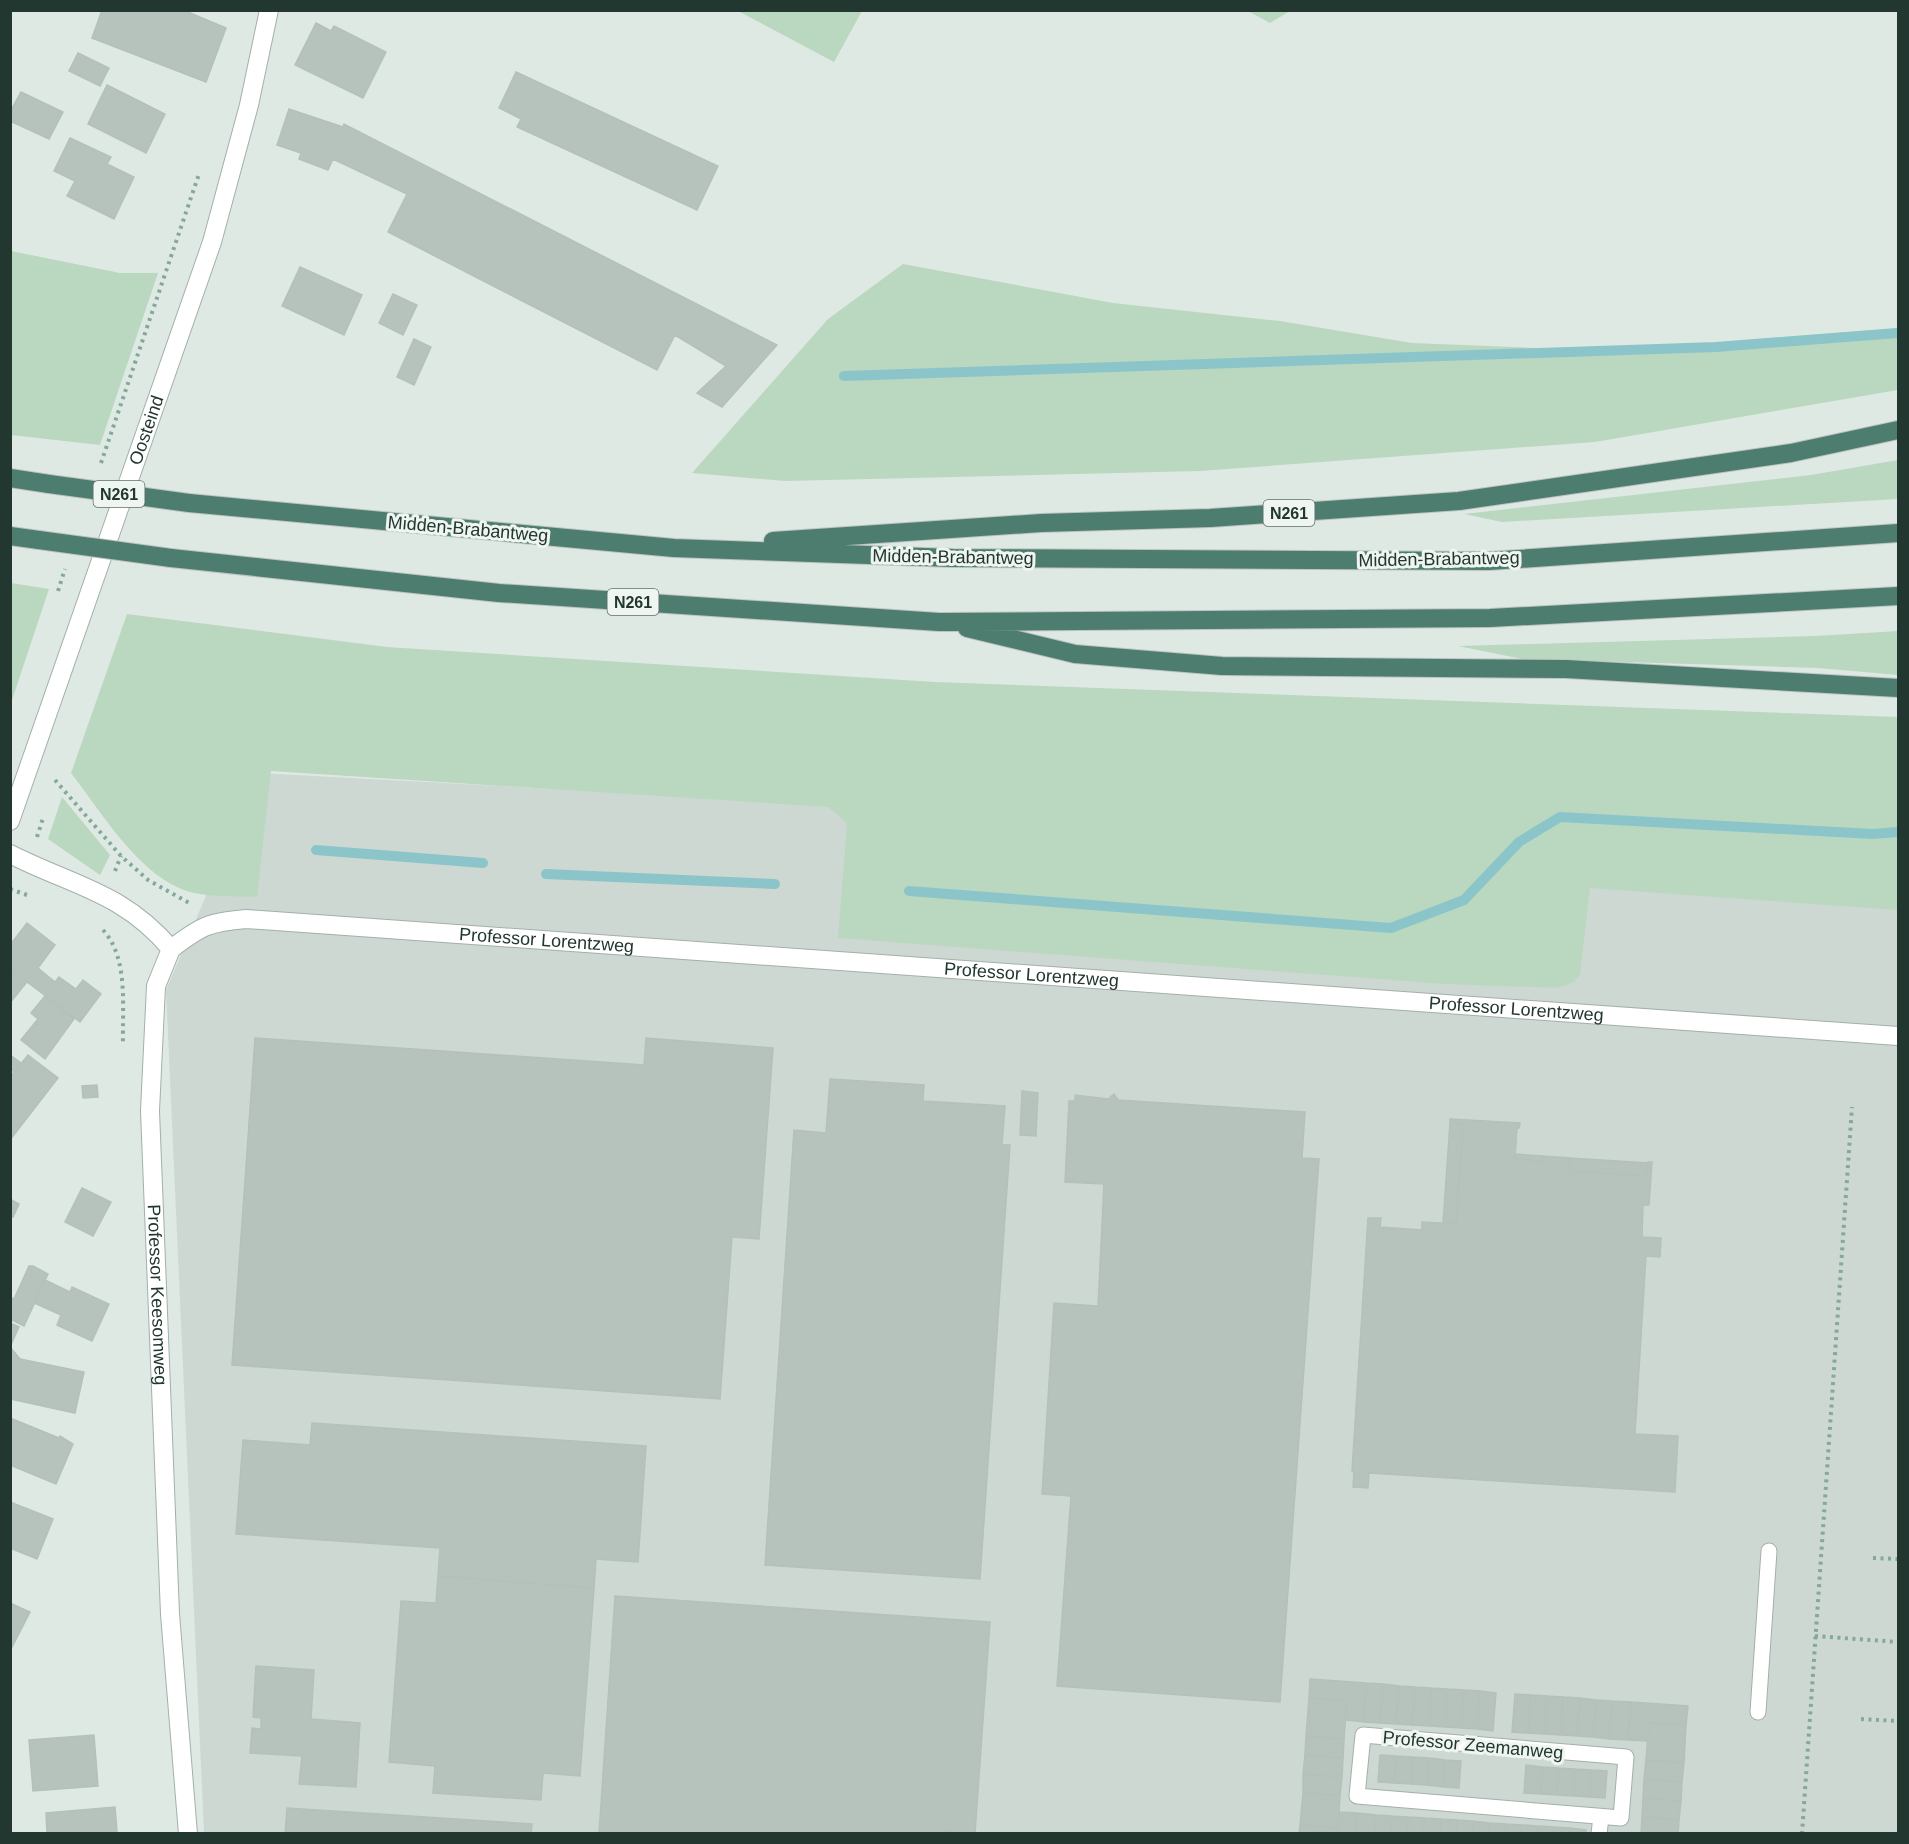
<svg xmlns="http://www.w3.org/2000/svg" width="1909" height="1844" font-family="Helvetica,sans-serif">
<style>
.built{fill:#ced8d2}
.green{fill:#bad8bf}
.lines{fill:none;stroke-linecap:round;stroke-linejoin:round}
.stream{stroke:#8cc5c9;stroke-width:10}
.building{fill:#b5c3bc;stroke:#b3c1ba;stroke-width:1.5}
.service-casing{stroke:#a3b0aa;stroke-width:17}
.minor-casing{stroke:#a3b0aa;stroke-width:20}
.tertiary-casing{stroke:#a3b0aa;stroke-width:20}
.trunk-casing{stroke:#bdc3c1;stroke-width:20}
.path{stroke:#83a99a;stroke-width:4;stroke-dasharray:3 4.5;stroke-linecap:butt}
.service{stroke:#fff;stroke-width:15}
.minor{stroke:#fff;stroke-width:18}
.tertiary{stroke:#fff;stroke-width:18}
.trunk{stroke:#4c7d6e;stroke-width:18}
.trunk-bridge-casing{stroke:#bdc3c1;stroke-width:20;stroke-linecap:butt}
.trunk-bridge{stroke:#4c7d6e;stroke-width:18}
.labels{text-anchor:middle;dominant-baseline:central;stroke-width:6;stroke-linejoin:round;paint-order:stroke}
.shield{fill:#eff6f2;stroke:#60706a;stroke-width:1.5}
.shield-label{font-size:16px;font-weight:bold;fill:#22372f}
.street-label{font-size:18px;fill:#22372f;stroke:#eff6f2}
</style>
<rect width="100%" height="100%" fill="#dfe9e4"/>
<path class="built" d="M258 773 1580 844 1898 848V1833H204L166 990Z"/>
<path class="green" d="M738 11H862L834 62Z
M1248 11H1290L1270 23Z
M11 251 120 273H158L100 445 11 435Z
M903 264 1113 303 1280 321 1412 343 1611 351 1898 328V390L1595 442 1200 471 785 481 692 473 828 319Z
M1898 460V499L1502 522 1464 514 1811 475Z
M11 583 49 589 11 703 10 583Z
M127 614 387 647 935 682 1898 717V910L1590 888 1580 975 1574 982 1557 988 1445 984 838 938 847 823 828 807 271 771 257 897C232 896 202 898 179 888 134 868 100 810 71 773Z
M1898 631V675L1818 668 1522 659 1458 646 1815 636Z
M62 797 110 855 100 875 48 839Z"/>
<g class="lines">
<path class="stream" d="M844 376 1716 347 1898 333
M316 850 483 863
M546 874 775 884
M909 891 1391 928 1464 900 1519 842 1560 817 1873 834 1898 832"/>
</g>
<path class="building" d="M102 10H183L226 28 206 82 92 38Z
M316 23 331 31 334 26 386 52 363 98 295 65Z
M78 53 109 68 100 86 69 71Z
M516 72 718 166 697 210 517 127 521 119 499 108Z
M107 85 165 114 146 153 88 124Z
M21 92 63 112 49 139 10 121V112Z
M289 109 343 127 344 124 777 345 722 407 697 393 726 366 675 335 657 370 388 232 407 194 333 159 328 170 299 159 301 153 277 145Z
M70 138 111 157 107 164 134 177 114 219 67 196 75 181 54 171Z
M300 267 362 295 344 335 282 306Z
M393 294 417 305 403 335 379 323Z
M414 339 431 347 414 385 397 377Z
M27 923 55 945 38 968 55 982 59 977 76 989 83 980 101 994 80 1022 10 969V945Z
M10 969 27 982 10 1003Z
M45 996 74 1019 45 1059 21 1040 38 1019 31 1013Z
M255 1038 644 1065 646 1038 773 1048 759 1239 732 1237 720 1399 232 1365Z
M10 1055 21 1063 15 1072 10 1069Z
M28 1055 58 1078 10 1140V1077Z
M830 1079 924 1085 923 1101 1005 1106 1002 1145H1010L980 1579 765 1565 794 1130 826 1133Z
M97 1085 98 1097 83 1098 82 1086Z
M1022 1091 1038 1093 1036 1136 1020 1135Z
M1114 1094 1118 1100 1305 1112 1302 1158 1319 1159 1280 1702 1057 1686 1071 1496 1042 1494 1054 1303 1098 1306 1104 1184 1065 1182 1069 1101H1075V1095L1108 1099Z
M1450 1119 1520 1123 1519 1128H1517L1515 1159 1542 1161 1543 1156 1570 1158V1171L1646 1176 1648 1162H1652L1649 1205H1643L1642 1237 1661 1238 1660 1257 1646 1256 1635 1434 1678 1436 1675 1492 1369 1473 1368 1488 1353 1487 1354 1472 1352 1471 1368 1218H1381L1380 1227 1422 1230V1222L1456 1224 1463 1124 1450 1123Z
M1450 1123 1463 1124 1456 1224 1443 1223Z
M1515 1154 1543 1156 1542 1161 1515 1159Z
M1570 1158 1648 1163 1646 1176 1570 1171Z
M82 1188 111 1202 93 1236 65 1222Z
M10 1199 19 1204 13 1217 10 1216Z
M29 1266H33L48 1274 24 1326 10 1319V1297L14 1299Z
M45 1280 70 1292 72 1287 109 1304 92 1341 57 1325 61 1315 34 1303Z
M10 1323 19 1327 10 1347Z
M10 1347 20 1359 84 1372 75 1413 10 1399Z
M10 1418 59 1438 60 1436 73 1444 56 1484 10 1465Z
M312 1423 646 1446 638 1562 596 1559 594 1588 438 1576 440 1548 236 1534 243 1440 310 1445Z
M10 1502 53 1519 37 1559 10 1548Z
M438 1576 594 1588 580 1776 543 1773 541 1800 433 1793 435 1766 389 1762 401 1601 436 1603Z
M615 1596 990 1622 975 1833 941 1831V1834H599Z
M10 1603 30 1612 10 1651Z
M256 1666 314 1670 311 1719 360 1723 356 1787 299 1784 302 1756 250 1753 252 1728 261 1729V1718L253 1717Z
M1310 1679 1366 1683 1364 1722 1346 1720 1347 1701 1309 1698Z
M1366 1683 1383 1684 1380 1723 1364 1722Z
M1383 1684 1399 1686 1396 1724 1380 1723Z
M1399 1686 1415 1687 1412 1725 1396 1724Z
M1415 1687 1431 1688 1429 1726 1412 1725Z
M1431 1688 1447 1689 1445 1727 1429 1726Z
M1447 1689 1464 1690 1461 1728 1445 1727Z
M1464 1690 1480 1691 1477 1729 1461 1728Z
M1480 1691 1496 1693 1493 1731 1477 1729Z
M1515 1694 1531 1695 1528 1733 1512 1732Z
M1531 1695 1547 1696 1545 1734 1528 1733Z
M1547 1696 1563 1697 1561 1735 1545 1734Z
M1563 1697 1580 1698 1577 1736 1561 1735Z
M1309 1698 1347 1701 1344 1739 1306 1736Z
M1580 1698 1596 1700 1593 1737 1577 1736Z
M1596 1700 1612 1701 1609 1739 1593 1737Z
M1612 1701 1631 1702 1628 1740 1609 1739Z
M1631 1702 1688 1706 1686 1725 1649 1723 1647 1741 1628 1740Z
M1649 1723 1686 1725 1684 1763 1646 1760Z
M94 1735 98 1786 33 1791 29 1740Z
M1306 1736 1344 1739 1343 1758 1305 1755Z
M1305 1755 1343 1758 1342 1777 1303 1774Z
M1380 1755 1396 1756 1394 1783 1378 1782Z
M1396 1756 1413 1757 1411 1784 1394 1783Z
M1413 1757 1429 1758 1427 1785 1411 1784Z
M1429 1758 1445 1760 1443 1787 1427 1785Z
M1445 1760 1461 1761 1459 1788 1443 1787Z
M1646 1760 1684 1763 1682 1782 1644 1779Z
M1526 1765 1542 1767 1541 1794 1524 1793Z
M1542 1767 1558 1768 1557 1795 1541 1794Z
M1558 1768 1575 1769 1573 1796 1557 1795Z
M1575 1769 1591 1770 1589 1797 1573 1796Z
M1591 1770 1607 1771 1605 1798 1589 1797Z
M1303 1774 1342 1777 1340 1796 1303 1793Z
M1644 1779 1682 1782 1681 1801 1643 1798Z
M1303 1793 1340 1796 1338 1828 1300 1825Z
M1643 1798 1681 1801 1679 1820 1642 1817Z
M115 1807 117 1831 114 1834H47L46 1813Z
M287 1808 532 1824 531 1834H285Z
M1339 1812 1357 1813 1356 1834H1299L1300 1825 1338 1828Z
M1357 1813 1376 1815 1375 1834H1356Z
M1376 1815 1392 1816 1391 1834H1375Z
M1392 1816 1408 1817 1407 1834H1391Z
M1408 1817 1425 1818 1423 1834H1407Z
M1642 1817 1679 1820 1678 1834H1641Z
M1425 1818 1441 1819 1440 1834H1423Z
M1441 1819 1457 1820 1456 1834H1440Z
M1457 1820 1473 1821 1472 1834H1456Z
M1473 1821 1489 1823V1834H1472Z
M1489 1823 1506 1824 1505 1834H1489Z
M1506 1824 1522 1825 1521 1834H1505Z
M1522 1825 1538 1826V1834H1521Z
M1538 1826 1554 1827V1834H1538Z
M1554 1827 1570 1828V1834H1554Z
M1570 1828 1586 1830V1834H1570Z"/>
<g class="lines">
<defs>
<path id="service" d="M1758 1712 1769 1551
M1363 1735 1626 1757 1621 1818 1357 1796Z
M1599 1834 1601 1817"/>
<g id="minor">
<path id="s1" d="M171 949C201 926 209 922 246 919L1898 1036"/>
</g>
<g id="tertiary">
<path id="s2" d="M10 821 212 242 249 105 269 10"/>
<path id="s3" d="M10 854C73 886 123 892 171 949L156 986 150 1111 170 1614 188 1834"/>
</g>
<path id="trunk" d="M10 478 49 484
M189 503 674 548 953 558 1489 561 1898 533
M10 536 39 540
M773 541 1041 523 1210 518 1459 501 1791 453 1898 430
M171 558 499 593 939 622 1490 618 1898 596
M967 628 1075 654 1222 666 1566 669 1898 688"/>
</defs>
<use href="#service" class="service-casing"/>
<use href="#minor" class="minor-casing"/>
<use href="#tertiary" class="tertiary-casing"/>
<use href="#trunk" class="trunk-casing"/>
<path class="path" d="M101 463 199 174
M58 591 65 569
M55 780 121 856 148 880 191 904
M37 837 43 818
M115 871 121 856
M10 889 27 895
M103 930C129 958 122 1008 123 1044
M1873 1558 1898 1559
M1815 1636 1898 1642
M1861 1719 1898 1721
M1802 1834 1852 1107"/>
<use href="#service" class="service"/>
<use href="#minor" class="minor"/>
<use href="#tertiary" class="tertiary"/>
<use href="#trunk" class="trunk"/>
<defs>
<path id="trunk-bridge" d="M49 484 189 503
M39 540 171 558"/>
</defs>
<use href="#trunk-bridge" class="trunk-bridge-casing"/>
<use href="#trunk-bridge" class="trunk-bridge"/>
</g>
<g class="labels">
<g class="shield">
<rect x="93.5" y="481" width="51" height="26" rx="4.5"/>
<rect x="1263.5" y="500" width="51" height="26" rx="4.5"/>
<rect x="607.5" y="589" width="51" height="26" rx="4.5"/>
</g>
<g class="shield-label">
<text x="119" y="494">N261</text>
<text x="1289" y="513">N261</text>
<text x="633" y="602">N261</text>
</g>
<g class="street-label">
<text stroke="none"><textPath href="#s2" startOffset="414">Oosteind</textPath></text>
<text transform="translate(468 529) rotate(5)">Midden-Brabantweg</text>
<text transform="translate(953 557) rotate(1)">Midden-Brabantweg</text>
<text transform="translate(1439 559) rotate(-1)">Midden-Brabantweg</text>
<text stroke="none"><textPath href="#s1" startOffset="384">Professor Lorentzweg</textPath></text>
<text stroke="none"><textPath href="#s1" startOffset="870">Professor Lorentzweg</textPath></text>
<text stroke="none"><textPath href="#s1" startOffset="1356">Professor Lorentzweg</textPath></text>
<text stroke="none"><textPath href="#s3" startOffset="538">Professor Keesomweg</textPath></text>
<text transform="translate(1473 1745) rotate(5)">Professor Zeemanweg</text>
</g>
</g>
<rect width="1909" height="1844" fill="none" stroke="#22372f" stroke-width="24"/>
</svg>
